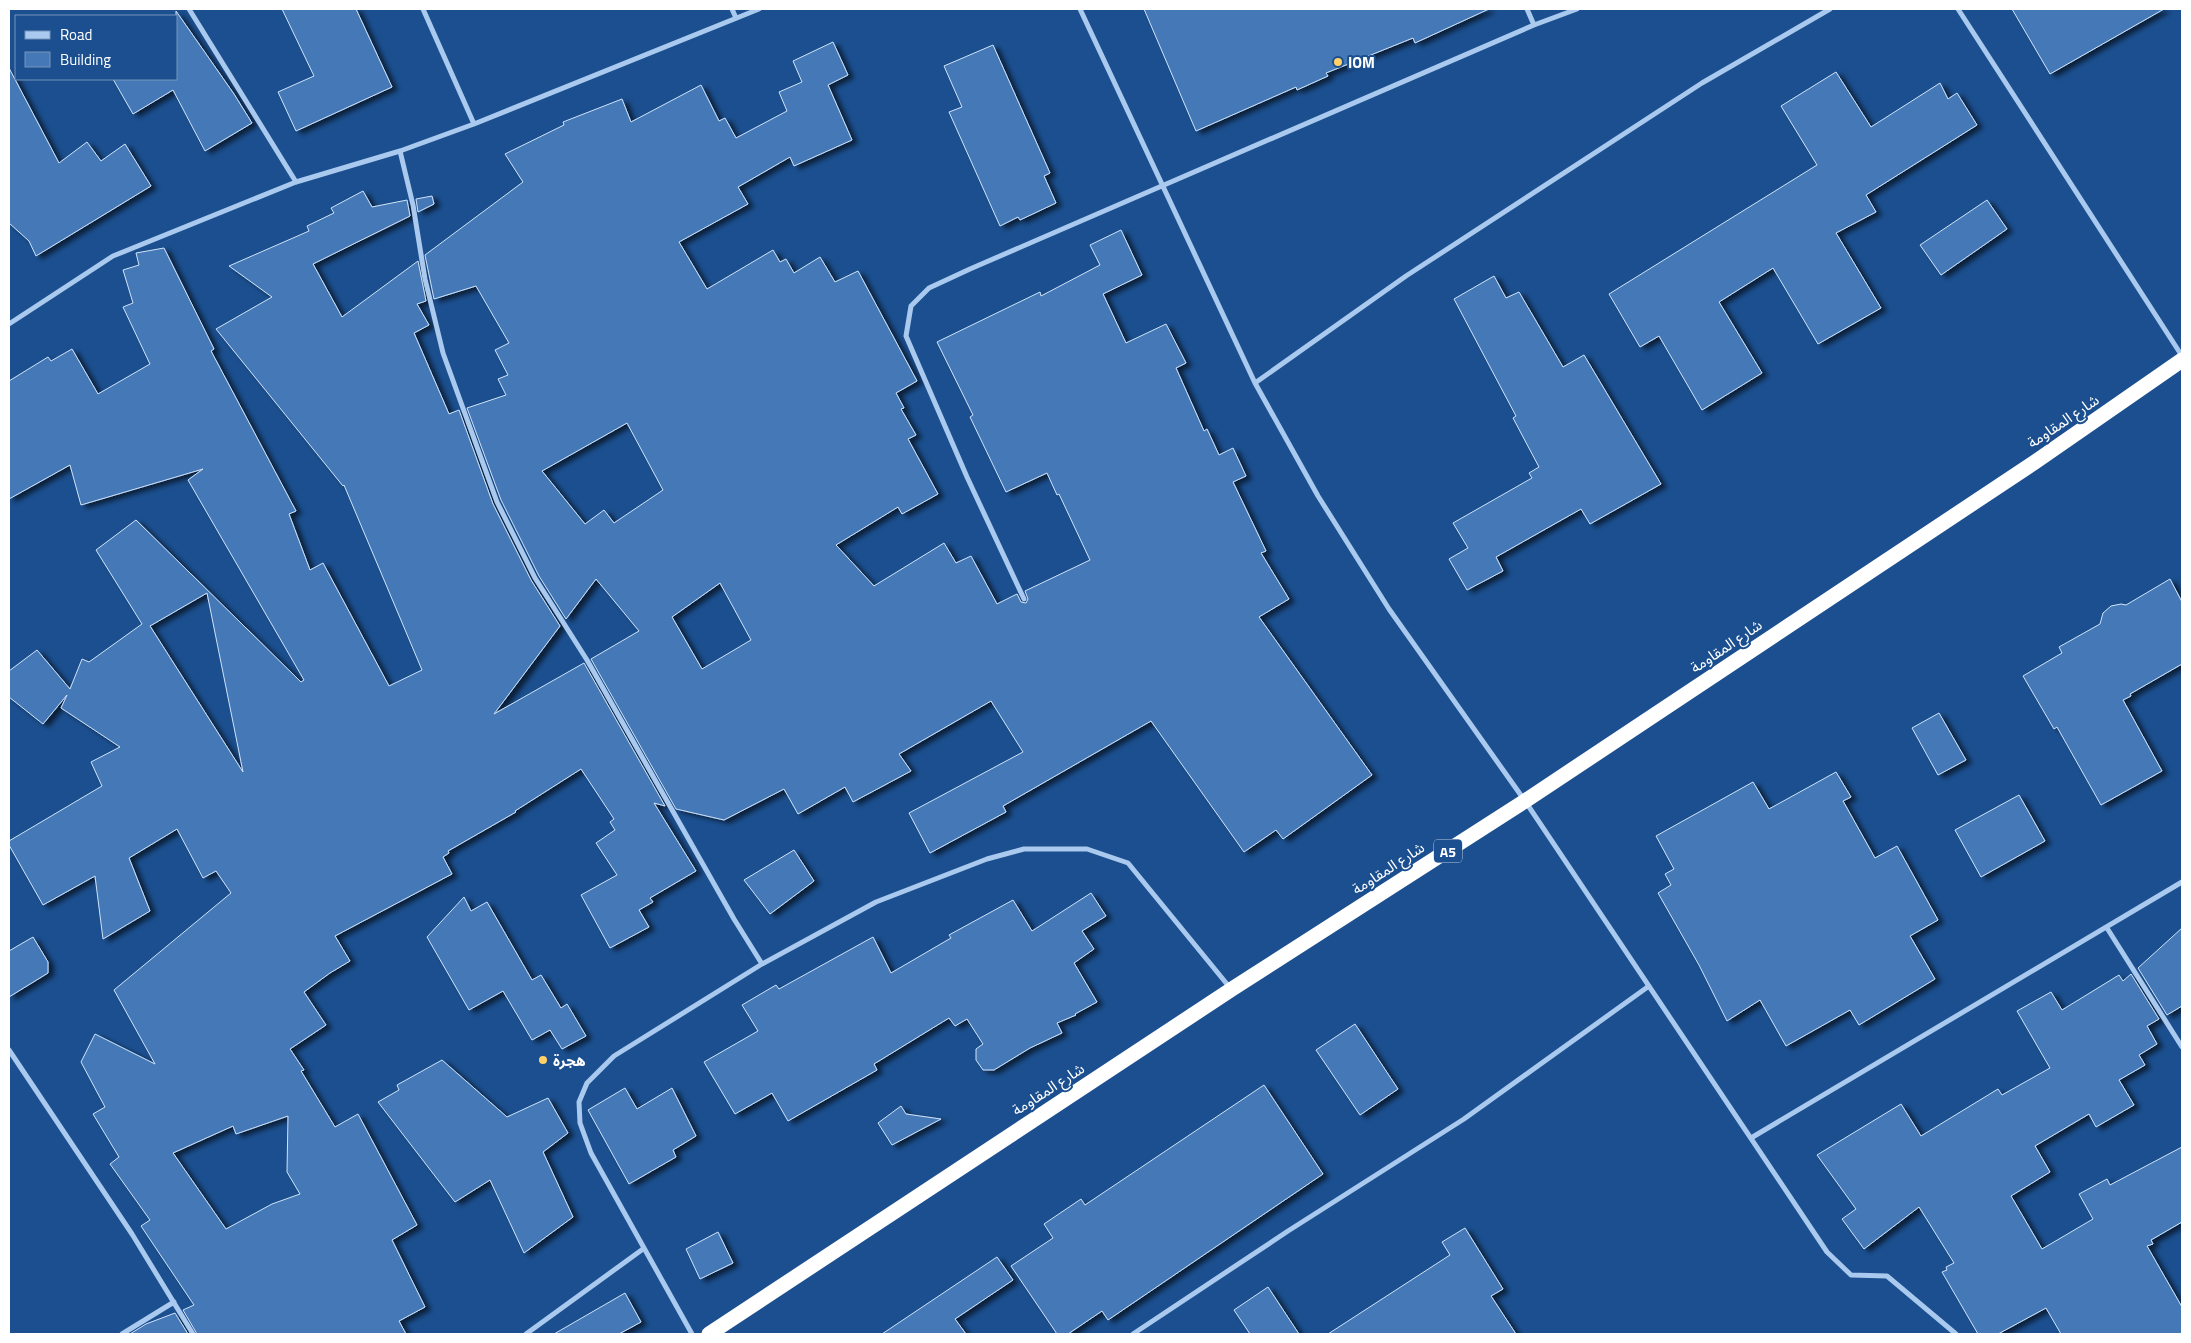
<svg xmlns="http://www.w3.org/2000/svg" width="2191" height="1343" font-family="'Titillium Web','Noto Sans Arabic',sans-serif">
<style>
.building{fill:#4478b7;stroke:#cfe3fa;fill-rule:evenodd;filter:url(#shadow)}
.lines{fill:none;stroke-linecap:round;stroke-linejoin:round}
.street{stroke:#a9c9ee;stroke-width:5}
.highway{stroke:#fff;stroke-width:15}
.poi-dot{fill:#ffd166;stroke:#1b4f8f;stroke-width:2}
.labels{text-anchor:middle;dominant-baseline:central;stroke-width:4;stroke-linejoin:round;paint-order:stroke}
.shield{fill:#1b4f8f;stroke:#bbcadd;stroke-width:1}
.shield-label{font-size:14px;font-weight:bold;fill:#fff}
.poi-label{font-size:15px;font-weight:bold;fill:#fff;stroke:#1b4f8f;text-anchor:start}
.street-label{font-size:15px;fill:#fff;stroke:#1b4f8f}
</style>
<defs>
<filter id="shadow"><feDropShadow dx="5.5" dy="3" stdDeviation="2.5" flood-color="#0009"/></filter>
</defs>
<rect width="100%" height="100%" fill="#1b4f8f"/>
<path class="building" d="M282 9H356L392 87 296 131 278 92 314 76Z
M1144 9H1489L1415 43 1413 38 1326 73 1328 76 1297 90 1296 87 1196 131Z
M2012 9H2164L2050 74Z
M176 11 234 94 252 123 205 151 173 90 133 114 113 79H176Z
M833 42 848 75 828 85 852 140 794 166 790 157 738 187 748 204 679 242 707 289 773 250 780 262 786 259 794 273 820 257 835 282 858 271 917 381 896 393 904 408 901 409 916 435 908 439 938 494 902 514 898 507 836 545 874 586 944 543 956 563 971 556 997 604 1017 594 1021 602 1026 603 1028 599 1025 591 1090 560 1059 494 1057 495 1047 473 1006 492 970 417 973 415 937 342 1040 292 1041 296 1100 265 1090 245 1121 230 1142 275 1103 294 1126 343 1166 324 1186 363 1176 368 1204 431 1207 429 1219 455 1233 448 1246 476 1233 482 1266 551 1261 553 1289 599 1259 617 1372 775 1283 839 1276 830 1244 852 1151 721 1003 806 1006 812 930 853 909 813 1023 752 991 701 899 754 911 771 853 802 845 787 798 814 784 789 724 820 676 809 591 659 639 631 596 579 566 619 539 576 501 500 467 408 506 395 498 379 508 375 495 350 509 343 476 286 434 299 425 255 523 182 505 154 564 125 563 122 622 99 631 122 701 85 719 121 725 118 736 138 787 111 779 92 802 82 793 61ZM627 423 663 490 614 523 604 510 585 524 542 471ZM720 583 751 640 702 669 672 617Z
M993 45 1050 173 1044 176 1056 203 1020 220 1018 217 1000 226 949 112 962 107 944 66Z
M9 68 59 163 87 142 101 161 125 144 151 186 36 256 29 241 9 223Z
M1836 72 1871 127 1940 83 1948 99 1957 93 1977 125 1866 195 1876 212 1836 233 1881 308 1818 344 1773 268 1719 302 1762 373 1702 410 1659 336 1640 347 1609 294 1817 165 1781 106Z
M363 191 372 207 407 200 410 216 313 264 342 317 418 261 426 301 417 304 429 325 414 333 449 414 459 410 493 504 531 580 560 626 494 714 584 663 665 806 654 803 696 871 650 898 653 902 639 910 649 927 610 948 581 895 617 875 596 843 615 830 610 822 614 819 581 769 515 811 516 812 448 851 449 853 443 857 452 874 335 936 350 961 330 973 304 992 326 1025 290 1049 304 1070 301 1071 335 1127 358 1114 417 1225 392 1240 425 1307 399 1321 406 1334H197L183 1310 194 1305 141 1226 150 1220 110 1164 119 1157 93 1114 105 1107 81 1062 95 1034 155 1064 114 990 231 893 216 871 203 878 177 829 129 858 150 911 103 939 95 876 43 905 9 845V841L102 786 91 762 120 747 61 708 67 695 43 724 9 697V671L37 650 70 689 82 659 89 662 142 624 96 550 136 520 301 682 304 680 188 480 203 469 81 505 70 465 9 499V381L48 357 51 361 72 349 98 394 150 364 123 307 133 303 123 270 139 265 136 253 164 248 214 349 211 351 296 511 289 514 310 570 323 563 389 686 422 670 344 485 343 486 216 329 272 297 229 266 309 231 307 226 334 213 331 208ZM207 593 243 772 150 626ZM288 1116 287 1172 300 1194 272 1204 226 1229 173 1153 233 1126 236 1134Z
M432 196 434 204 418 212 416 199Z
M1987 200 2007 229 1941 275 1920 245Z
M1494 276 1506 298 1519 292 1563 367 1584 355 1661 484 1590 524 1581 509 1496 557 1503 571 1467 590 1449 559 1468 548 1453 523 1532 478 1529 473 1539 467 1513 418 1516 416 1454 299Z
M2170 579 2182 602V664L2130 694 2131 696 2123 700 2162 771 2101 805 2057 727 2054 729 2023 676 2062 653 2059 647 2100 624 2103 613 2111 606 2121 604 2126 605Z
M1939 713 1966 760 1938 775 1912 728Z
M1836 772 1851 797 1843 801 1875 858 1897 846 1938 920 1910 936 1935 979 1859 1025 1850 1010 1786 1046 1760 1000 1727 1021 1699 965 1658 893 1671 885 1665 874 1674 869 1656 836 1753 782 1769 809Z
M2019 795 2045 841 1981 877 1955 830Z
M794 850 814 881 770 914 744 880Z
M1091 893 1106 916 1082 931 1094 949 1074 963 1097 1002 1075 1014 1076 1015 1057 1023 1062 1033 1030 1048 994 1070H983L976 1060V1049L983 1044 967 1019 955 1026 949 1018 874 1064 877 1070 788 1121 772 1093 735 1114 704 1062 758 1031 742 1005 776 985 779 989 873 937 891 973 951 938 949 935 1013 900 1032 931Z
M464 897 471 911 487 902 532 980 541 975 561 1008 567 1004 586 1036 562 1049 550 1030 532 1040 503 991 469 1010 427 937Z
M2182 928V1006L2167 1015 2138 968Z
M33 937 48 962V973L9 997V951Z
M2131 974 2159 1019 2147 1026 2157 1044 2139 1055 2145 1065 2119 1080 2134 1105 2096 1127 2089 1114 2035 1146 2050 1172 2011 1196 2042 1249 2093 1219 2079 1194 2107 1179 2110 1185 2182 1147V1222L2151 1240 2153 1244 2147 1246 2182 1307V1334H2061L2046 1308 1998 1334H1978L1942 1272 1947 1270 1946 1267 1954 1263 1919 1207 1864 1249 1842 1219 1856 1209 1817 1155 1901 1104 1921 1136 1998 1089 2002 1095 2050 1068 2017 1011 2051 992 2062 1010 2119 975 2123 981Z
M1355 1024 1398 1089 1360 1115 1316 1050Z
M442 1060 507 1117 548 1098 568 1133 543 1152 573 1217 524 1253 490 1180 455 1202 378 1102 399 1090 397 1085Z
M1264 1085 1323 1174 1108 1320 1102 1311 1068 1334H1057L1011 1266 1053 1238 1044 1224 1081 1199 1085 1205Z
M625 1088 637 1109 672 1088 696 1136 673 1150 676 1157 629 1184 588 1110Z
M901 1106 906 1114 941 1119 892 1145 878 1123Z
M1465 1228 1503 1289 1491 1296 1516 1334H1328L1450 1255 1442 1242Z
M718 1232 733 1263 700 1279 686 1249Z
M997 1257 1013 1280 955 1319 966 1334H882Z
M1268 1287 1299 1334H1250L1234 1310Z
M625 1293 641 1322 619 1334H554Z
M175 1313 188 1334H130L146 1324Z"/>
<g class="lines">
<path class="street" d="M189 9 296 182
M423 9 474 124
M732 9 736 18
M1080 9 1255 383 1318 496 1389 609 1525 801 1827 1252 1851 1275 1887 1276 1956 1334
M1527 9 1534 25
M1958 9 2182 356
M400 151 413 205 425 279 443 353 497 502 535 578 587 660 734 919 762 964
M9 324 113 256 296 182 400 151 474 124 759 9
M1255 383 1406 276 1702 83 1830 9
M1024 599 967 477 906 336 911 306 929 288 970 269 1534 25 1577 9
M2107 928 2182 1047
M9 1050 132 1234 193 1334
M1751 1138 2182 882
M122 1334 174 1302
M526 1334 643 1249
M692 1334 591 1153 580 1123 579 1102 587 1083 614 1056 762 964 876 902 987 859 1024 849H1087L1128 863 1231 989
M1133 1334 1288 1231 1464 1119 1649 986"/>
<path class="highway" d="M709 1334 1232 989 1525 801 2035 462 2182 360"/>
</g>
<g class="poi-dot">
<circle cx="1338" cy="62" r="5"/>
<circle cx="543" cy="1060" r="5"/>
</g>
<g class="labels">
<rect class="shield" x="1434" y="839.5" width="28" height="23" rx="4"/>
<g class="shield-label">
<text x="1448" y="851">A5</text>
</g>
<g class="poi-label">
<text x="1348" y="62">IOM</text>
<text x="553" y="1060">هجرة</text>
</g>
<g class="street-label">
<text transform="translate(2063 421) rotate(-34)">شارع المقاومة</text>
<text transform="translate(1726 646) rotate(-34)">شارع المقاومة</text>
<text transform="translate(1388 868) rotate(-33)">شارع المقاومة</text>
<text transform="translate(1048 1089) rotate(-33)">شارع المقاومة</text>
</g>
</g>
<rect width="2191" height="1343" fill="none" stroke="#ffffff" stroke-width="20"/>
<rect x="15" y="15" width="162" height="65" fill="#1b4f8f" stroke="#7695bc"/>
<rect x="25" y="31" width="25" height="8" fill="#a9c9ee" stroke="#7695bc"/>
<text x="60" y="40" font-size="15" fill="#ffffff">Road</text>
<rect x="25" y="52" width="25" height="15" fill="#4478b7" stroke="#7695bc"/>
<text x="60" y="65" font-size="15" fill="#ffffff">Building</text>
</svg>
